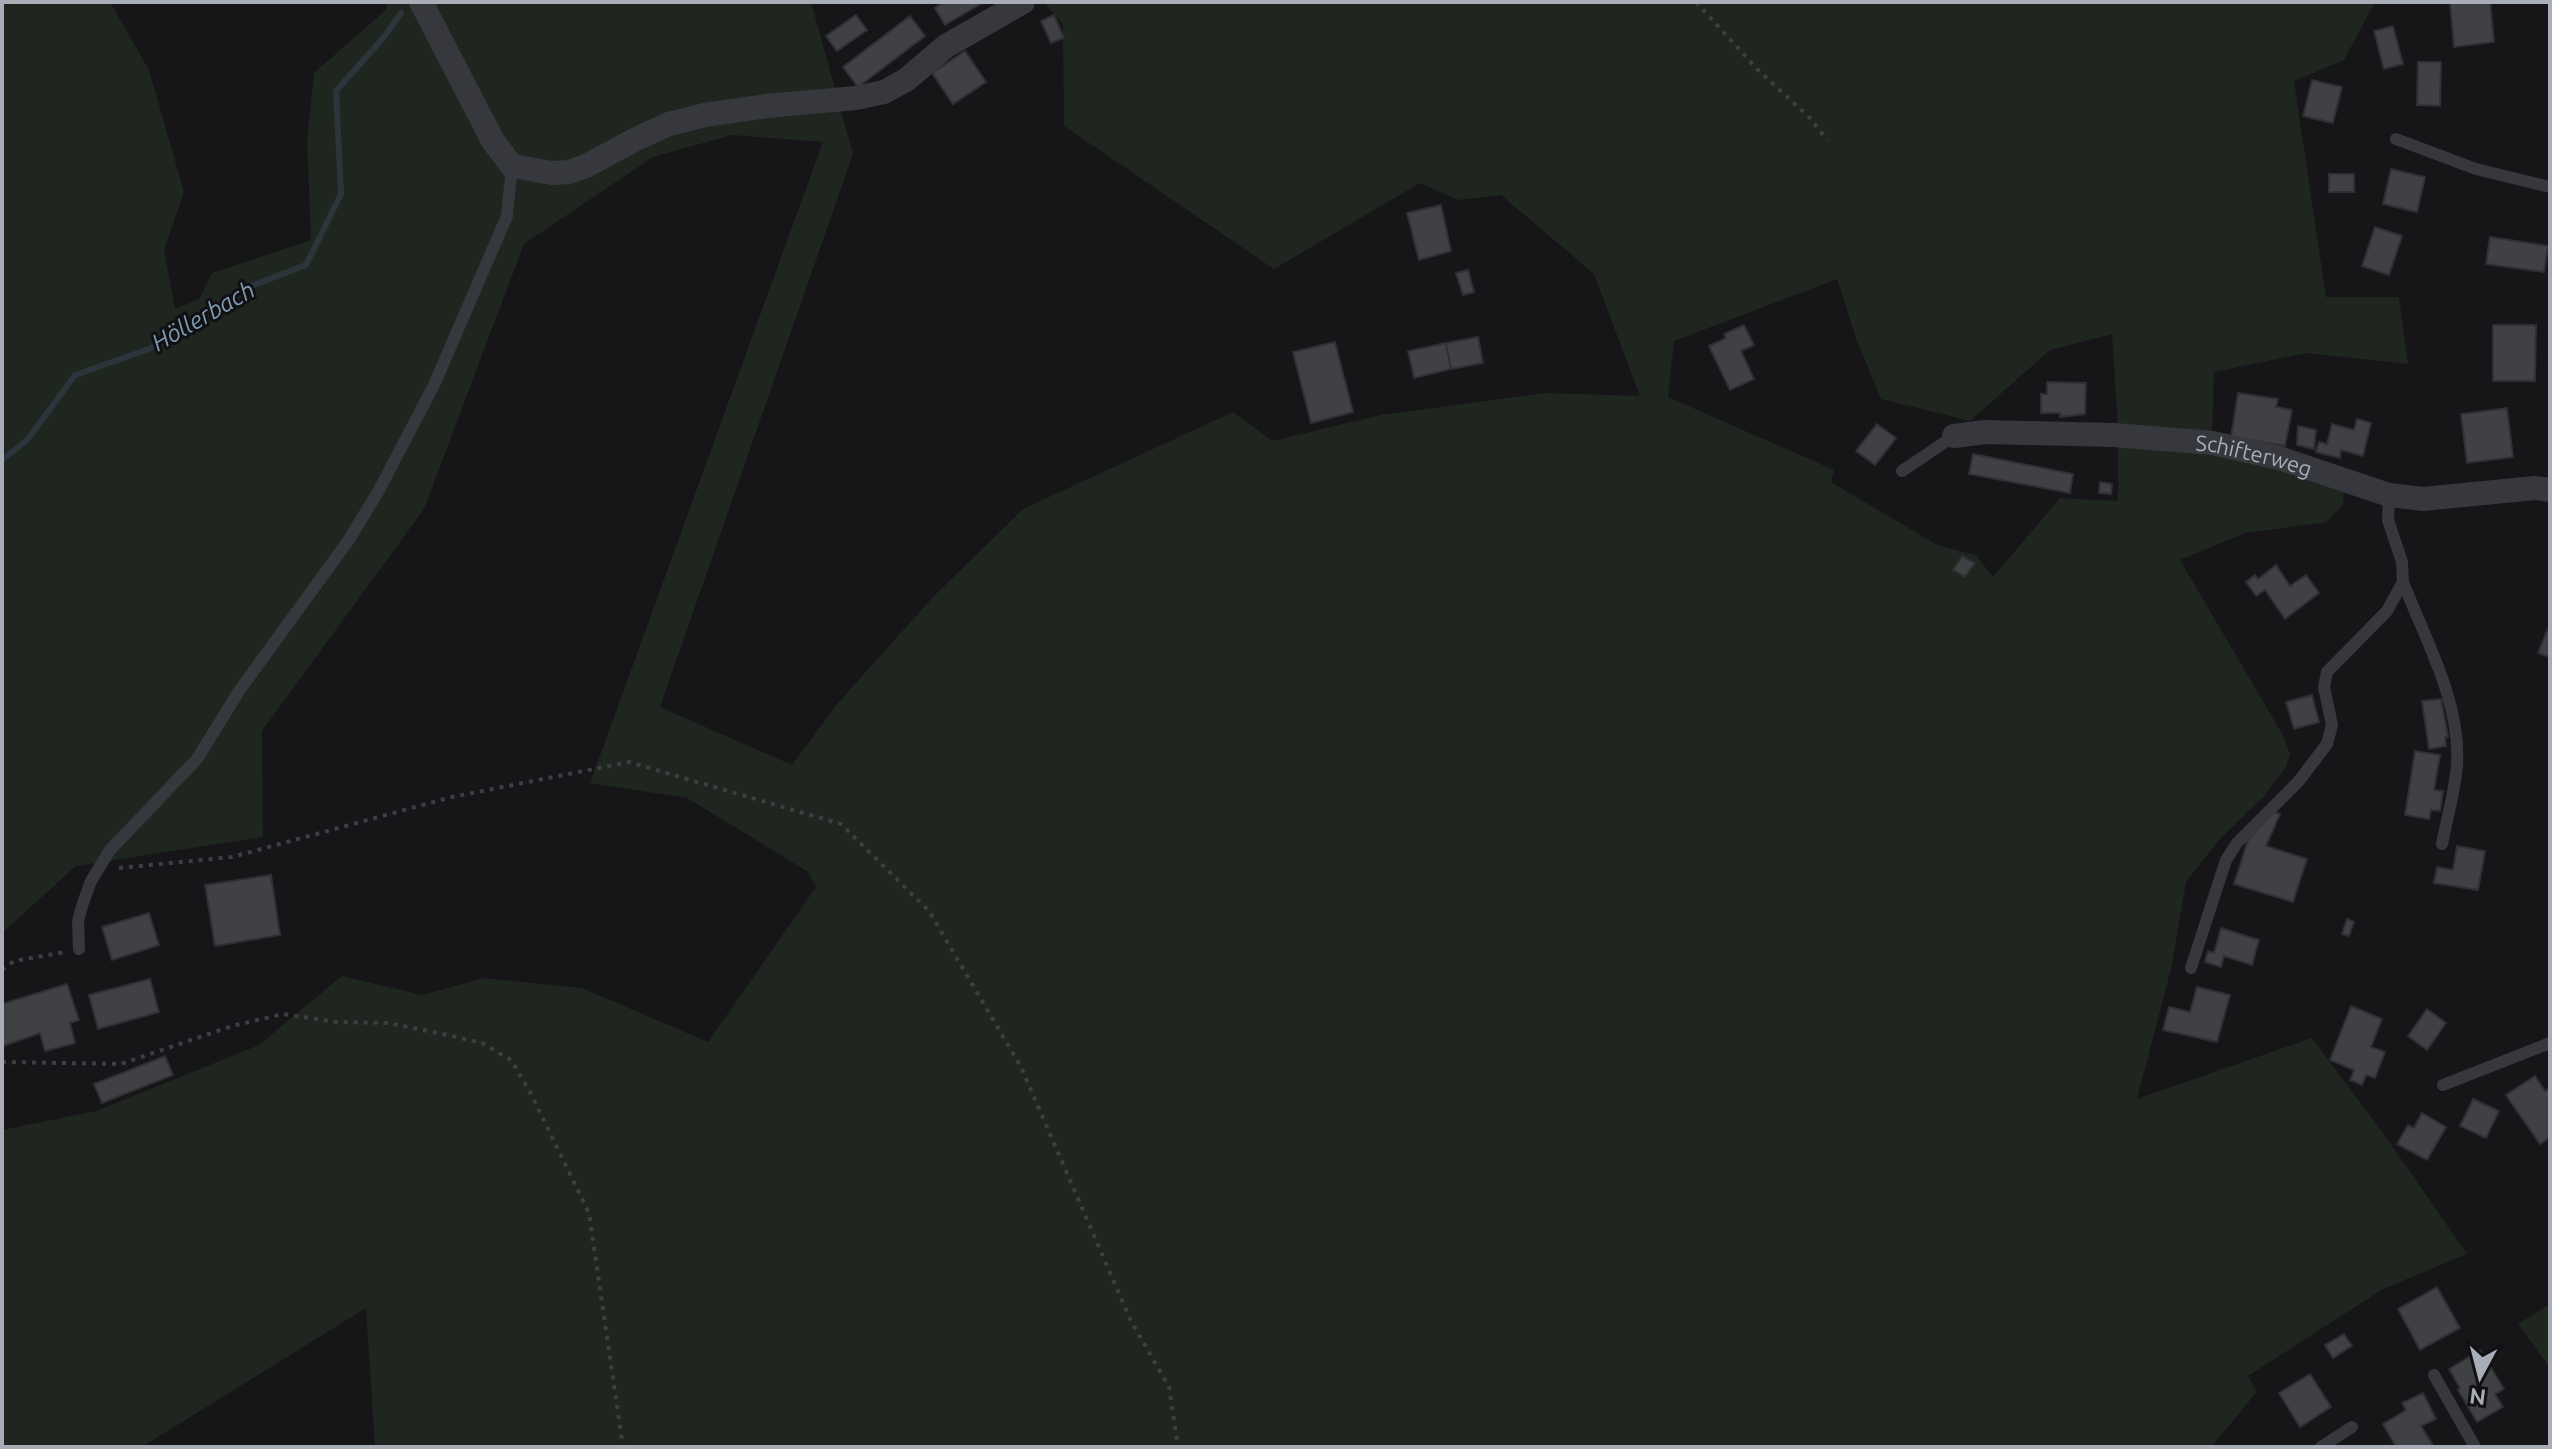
<svg xmlns="http://www.w3.org/2000/svg" width="2552" height="1449" font-family="Ubuntu,sans-serif">
<style>
.green{fill:#1e261f;fill-rule:evenodd}
.lines{fill:none;stroke-linecap:round;stroke-linejoin:round}
.stream{stroke:#2c353c;stroke-width:6}
.building{fill:#404145;stroke:#303034;stroke-width:2}
.path{stroke:#3d3f44;stroke-width:4;stroke-dasharray:4 6;stroke-linecap:butt}
.lane{stroke:#37383d;stroke-width:12}
.street{stroke:#37383d;stroke-width:24}
.labels{text-anchor:middle;dominant-baseline:central;stroke-width:6;stroke-linejoin:round;paint-order:stroke}
.street-label{font-size:22px;fill:#a8adb8;stroke:#111113}
.water-label{font-size:24px;font-style:italic;fill:#7f9bb3;stroke:#111113}
</style>
<rect width="100%" height="100%" fill="#161618"/>
<path class="green" d="M2 2H110L149 70 184 192 164 250 175 309 199 299 212 273 311 240 307 140 314 73 387 9V2H811L853 154 660 707 792 765 838 703 933 597 1023 509 1233 412 1272 441 1381 415 1545 393 1640 396 1594 274 1501 195 1458 200 1420 183 1274 269 1064 126 1063 25 1044 2H2375L2344 60 2294 81 2326 297H2399L2408 364 2306 353 2214 372 2212 433 2345 476 2343 505 2326 522 2245 533 2180 560 2284 737 2290 754 2286 767 2264 796 2218 841 2186 882 2172 965 2137 1099 2312 1038 2383 1133 2467 1254 2383 1289 2248 1376 2257 1392 2211 1447H375L366 1308 142 1447H2V1130L96 1111 259 1045 342 976 422 995 484 978 582 988 708 1042 816 887 807 871 687 798 590 783 823 142 732 135 653 157 524 244 424 509 262 731 263 837 76 866 2 933ZM1837 279 1857 341 1881 399 1970 421 2050 350 2112 334 2118 427V501L2060 498 1993 577 1976 555 1937 545 1831 482 1834 470 1668 397 1674 341Z
M2550 1304V1368L2518 1324Z"/>
<g class="lines">
<path class="stream" d="M2 460 27 440 75 375 149 349 241 290 306 265 341 194 336 91 384 37 401 13"/>
</g>
<path class="building" d="M944 2H984L945 25 935 8Z
M2450 2H2490L2494 42 2454 47Z
M856 15 867 30 837 51 826 36Z
M1054 15 1064 38 1051 43 1041 21Z
M910 16 925 36 858 87 843 67Z
M2393 26 2403 64 2384 69 2374 31Z
M965 51 986 82 953 104 932 73Z
M2418 62H2441L2440 106 2417 105Z
M2312 80 2342 87 2333 123 2303 116Z
M2391 169 2425 177 2417 212 2383 204Z
M2329 174H2354V192H2329Z
M1441 205 1451 251 1419 260 1407 213Z
M2375 227 2402 236 2389 275 2362 266Z
M2490 237 2548 246 2544 272 2486 264Z
M1468 270 1474 292 1463 295 1456 273Z
M1744 325 1754 345 1741 351 1754 379 1730 390 1709 346 1726 338 1724 334Z
M2493 325H2536L2535 381H2493Z
M1478 337 1483 363 1451 369 1446 343Z
M1335 342 1353 412 1311 423 1293 352Z
M1446 343 1451 369 1414 378 1408 351Z
M2047 382 2086 383 2085 414 2060 417V413H2041V394H2047Z
M2238 393 2278 399 2276 407 2292 410 2285 446 2231 437Z
M2507 408 2513 457 2467 463 2461 414Z
M2357 419 2371 423 2363 456 2341 450 2340 458 2316 452 2319 442 2327 444 2332 424 2354 430Z
M1877 424 1896 438 1875 465 1856 451Z
M2298 426 2316 430 2314 449 2297 445Z
M1973 454 2073 474 2070 493 1969 474Z
M2100 482 2112 484 2111 494 2099 493Z
M1962 556 1975 563 1965 577 1953 570Z
M2276 565 2290 586 2306 575 2319 593 2285 619 2265 590 2256 596 2246 582 2255 575 2258 579Z
M2549 626H2550V657L2538 653Z
M2312 695 2319 722 2294 729 2286 702Z
M2441 699 2448 737H2445L2446 746 2429 749 2422 701Z
M2415 751 2440 755 2434 790 2443 791 2440 811 2431 810 2429 819 2405 815Z
M2273 812 2280 814 2266 846 2307 859 2293 902 2234 884 2248 840Z
M2457 846 2485 851 2478 890 2434 883 2437 867 2453 870Z
M271 875 280 935 215 946 205 885Z
M149 913 159 945 112 960 102 927Z
M2347 919 2354 922 2349 936 2342 934Z
M2221 928 2259 940 2252 965 2224 956 2221 967 2205 962 2208 951 2214 953Z
M150 979 159 1012 98 1029 89 995Z
M67 984 79 1020 70 1023 75 1043 45 1051 40 1033 3 1046 2 1004Z
M2197 987 2230 995 2217 1042 2163 1030 2169 1007 2190 1012Z
M2351 1006 2382 1019 2371 1047 2385 1052 2375 1078 2366 1075 2362 1085 2350 1080 2354 1070 2330 1060Z
M2427 1009 2446 1023 2427 1050 2408 1036Z
M165 1056 173 1075 102 1103 94 1084Z
M2535 1076 2545 1091 2550 1088V1137L2540 1144 2506 1095Z
M2473 1099 2499 1111 2486 1138 2460 1126Z
M2422 1113 2446 1127 2427 1160 2397 1144 2408 1125 2414 1128Z
M2437 1287 2460 1328 2420 1350 2398 1309Z
M2344 1334 2352 1346 2333 1358 2325 1345Z
M2480 1350 2504 1389 2495 1394 2503 1407 2477 1422 2458 1390 2460 1388 2449 1369Z
M2310 1374 2331 1407 2300 1427 2279 1393Z
M2423 1393 2436 1419 2421 1426 2434 1447H2396L2383 1424 2406 1410 2402 1403Z"/>
<g class="lines">
<path class="path" d="M1696 2 1757 69 1810 118 1827 140
M119 868 232 857 452 797 629 762 841 824 929 911 1021 1067 1131 1321 1169 1387 1178 1447
M2 970 14 961 65 952
M2 1062 121 1064 232 1026 283 1014 337 1022 388 1023 443 1034 482 1043 511 1060 530 1092 589 1213 623 1447"/>
<path class="lane" d="M2396 139 2476 169 2550 187
M1902 471 1954 436
M2403 582C2425 639 2461 702 2457 765 2455 791 2447 818 2442 844
M79 949 78 921 83 903 91 881 110 850 197 759 239 691 348 541 378 492 434 385 507 216 512 166
M2191 968 2226 860 2237 843 2298 782 2327 744 2332 725 2324 687 2327 672 2387 611 2403 582 2402 562 2388 520 2389 495
M2443 1085 2550 1043
M2434 1375 2475 1447
M2321 1447 2352 1427"/>
<g class="street">
<path d="M421 2 493 141 512 166 552 173 569 172 586 166 638 138 669 124 705 115 767 106 856 98 884 92 906 80 946 46 1023 2"/>
<path id="s1" d="M1954 436 1985 432 2114 435 2213 443 2279 458 2389 495 2423 499 2535 488 2550 490"/>
</g>
</g>
<g class="labels">
<g class="street-label">
<text stroke="none"><textPath href="#s1" startOffset="302">Schifterweg</textPath></text>
</g>
<g class="water-label">
<text transform="translate(203 316) rotate(-30)">Höllerbach</text>
</g>
</g>
<rect width="2552" height="1449" fill="none" stroke="#a8adb8" stroke-width="8"/>
<g transform="translate(2480 1377) rotate(187)" stroke="#111113" stroke-width="6" paint-order="stroke">
<path d="M0-6L14 30L0 20L-14 30Z" fill="#a8adb8"/>
<text y="-12" font-size="22" font-weight="bold" text-anchor="middle" fill="#a8adb8">N</text>
</g>
</svg>
